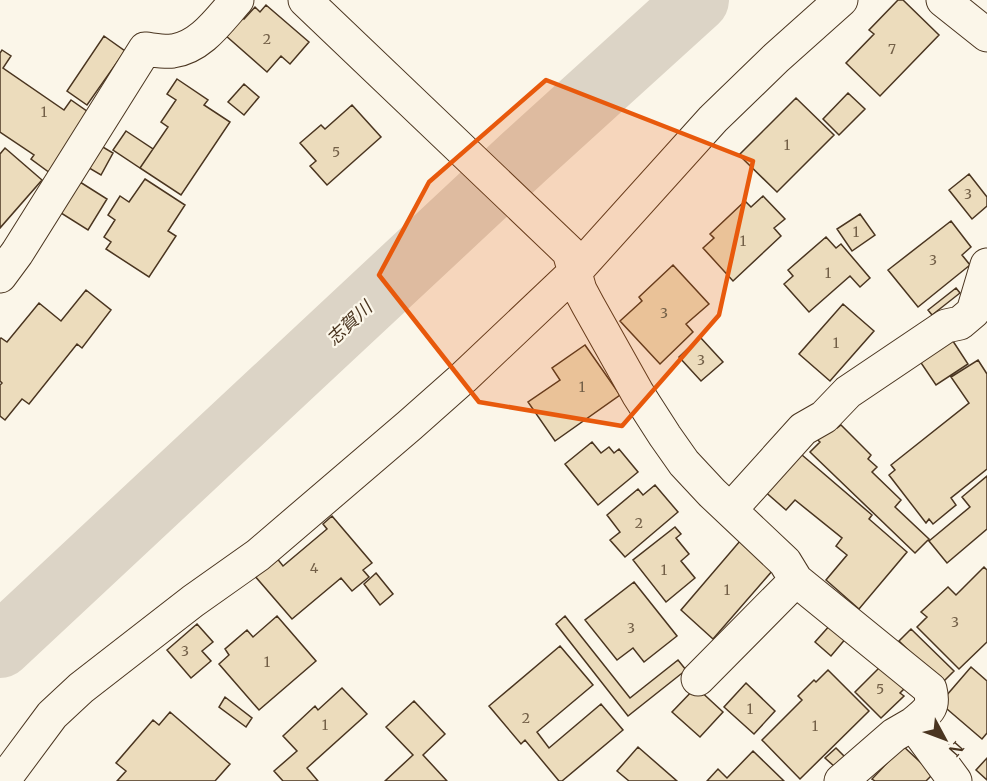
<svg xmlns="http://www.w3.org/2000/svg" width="987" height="781" font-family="Merriweather,'Noto Sans JP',serif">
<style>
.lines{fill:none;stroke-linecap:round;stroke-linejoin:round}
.river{stroke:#dcd4c6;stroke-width:64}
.building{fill:#ecdcbc;stroke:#4a3520;stroke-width:1.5}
.minor-casing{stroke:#4a3520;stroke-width:35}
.minor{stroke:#fbf6e9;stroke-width:33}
.marked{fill:#e8590c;fill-opacity:0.2;stroke:#e8590c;stroke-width:4.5;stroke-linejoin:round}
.labels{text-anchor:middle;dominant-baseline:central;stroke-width:4.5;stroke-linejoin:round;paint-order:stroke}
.number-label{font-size:14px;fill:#725f47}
.water-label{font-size:18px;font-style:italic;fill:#4a3520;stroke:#fbf6e9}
</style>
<rect width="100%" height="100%" fill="#fbf6e9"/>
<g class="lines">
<path class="river" d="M0 646 524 157 697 0"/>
</g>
<path class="building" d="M898 0H903L939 35 880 96 846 63 874 34 869 30Z
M266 5 309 42 290 64 281 56 267 72 225 35 242 16 244 19 255 7 260 12Z
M104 36 125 51 87 105 67 91Z
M2 50 11 56 3 68 64 110 71 100 91 114 50 173 31 159 34 155 0 132V53Z
M177 79 208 100 204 105 230 122 181 195 140 168 168 127 161 122 176 100 167 94Z
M244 84 259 97 244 115 228 102Z
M848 93 865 109 839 135 823 119Z
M796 98 834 135 777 192 739 155Z
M352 105 381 137 327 185 310 166 316 161 300 143 321 125 325 129Z
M126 131 153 149 140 168 113 150Z
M96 143 113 153 101 175 84 165Z
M5 148 42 180 0 228V154Z
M969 174 987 197V206L972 219 949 190Z
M145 179 185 205 168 231 176 236 149 277 106 249 111 242 104 237 115 220 108 215 120 196 129 202Z
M80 182 107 199 88 230 61 213Z
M763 196 785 219 774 228 781 236 733 281 703 248 714 238 710 234 745 201 751 207Z
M860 214 875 235 852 251 837 229Z
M951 221 971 247 962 255 970 265 918 307 888 270Z
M826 237 836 248 841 244 870 278 860 287 850 276 809 312 784 284 793 276 788 270Z
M673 265 709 304 686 324 693 332 660 364 620 321 642 301 639 297Z
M956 288 960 293 932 315 928 310Z
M86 290 111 310 82 348 77 344 29 404 22 399 5 420 0 416V385L2 383 0 381V339L1 338 7 342 39 303 61 321Z
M843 304 874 331 830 381 799 354Z
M947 332 968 364 936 385 915 354Z
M700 337 723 362 701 381 679 357Z
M585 345 620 395 555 441 528 402 560 380 552 368Z
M978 360 987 374V469L951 498 956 505 933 524 929 519 926 523 889 475 895 470 891 465 969 403 951 377Z
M828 419 837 428 841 425 871 455 868 459 877 467 872 472 901 500 895 507 929 539 915 553 810 452 820 442 812 435Z
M592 442 601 453 609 447 614 453 619 449 638 472 598 505 565 464Z
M795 449 872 515 869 519 907 552 859 609 826 580 847 555 836 546 842 538 795 500 786 510 762 489Z
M987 476V529L947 563 929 541 970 507 962 497Z
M655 485 678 512 625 557 610 540 620 532 607 515 638 489 643 495Z
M332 516 372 563 363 570 369 577 352 591 341 578 292 619 254 575 276 557 283 566 327 529 323 524Z
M675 527 681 534 676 538 689 554 681 561 695 578 666 602 633 560Z
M740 541 773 570 713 639 681 610Z
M984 567 987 570V642L959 669 917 627 927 617 921 612 948 587 956 595Z
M376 573 393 594 380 605 364 584Z
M634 582 677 636 644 662 633 648 617 660 585 620Z
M277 616 316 661 259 710 219 664 229 655 225 649 247 630 253 637Z
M565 616 630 698 678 660 686 670 628 716 556 624Z
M197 624 213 642 202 651 211 661 191 678 167 650Z
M831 624 847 637 831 656 815 642Z
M911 629 954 671 942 683 899 641Z
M560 646 593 685 537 732 549 748 601 704 623 730 562 781H559L525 740 521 744 489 706Z
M883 664 906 687 900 693 904 696 881 718 855 692Z
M971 667 987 681V733L982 739 940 703Z
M828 670 869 711 800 779 762 740 802 700 798 696 814 680 816 682Z
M746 683 775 711 754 734 724 707Z
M696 687 723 712 700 737 672 712Z
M342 688 367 714 307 768 318 781H283L274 771 297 751 283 736 315 706 318 710Z
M225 697 252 718 246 727 219 707Z
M414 701 445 734 423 755 447 781H385L413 755 386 727Z
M170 712 230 764 215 781H117L126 771 116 763 153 720 159 725Z
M903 746 933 774 926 781H875L872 779Z
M638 747 677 781H629L617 771Z
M836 748 845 757 835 767 825 758Z
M753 751 784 781H707L718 769 727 778Z
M987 758V780L976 770Z"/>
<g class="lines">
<defs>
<path id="minor" d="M305 0 569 252 580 290 588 305 638 394 665 436 684 463 712 493 785 562 796 580 930 689C935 709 927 712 913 724L955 781
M943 0 987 35
M0 276 17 253 145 49C154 50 164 52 173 51 201 47 219 20 237 0
M730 510 803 429 824 417 848 392 946 326 960 323 973 312 987 265
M698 679 796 580
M3 781 52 715 81 688 193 601 258 555 410 425 463 378 575 272 713 119 776 58 841 0
M841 781 894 735 913 724"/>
</defs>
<use href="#minor" class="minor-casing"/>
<use href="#minor" class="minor"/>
</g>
<path class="marked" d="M546 80 753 161 719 315 622 426 479 402 379 275 429 182Z"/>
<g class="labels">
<g class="number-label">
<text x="267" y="39">2</text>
<text x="892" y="49">7</text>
<text x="44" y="112">1</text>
<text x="787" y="145">1</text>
<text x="336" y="152">5</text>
<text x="968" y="194">3</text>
<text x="856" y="232">1</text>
<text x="743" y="241">1</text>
<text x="933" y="260">3</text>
<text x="828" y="273">1</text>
<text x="664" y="313">3</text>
<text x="836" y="343">1</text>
<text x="701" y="360">3</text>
<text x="582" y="387">1</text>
<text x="639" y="523">2</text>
<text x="314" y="568">4</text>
<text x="664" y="570">1</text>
<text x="727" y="590">1</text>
<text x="955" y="622">3</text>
<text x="631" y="628">3</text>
<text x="185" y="651">3</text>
<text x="267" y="662">1</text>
<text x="880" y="689">5</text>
<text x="750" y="709">1</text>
<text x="526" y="718">2</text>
<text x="325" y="725">1</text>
<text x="815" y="726">1</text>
</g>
<g class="water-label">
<text transform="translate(349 323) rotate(-43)">志賀川</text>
</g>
</g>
<g transform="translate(945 739) rotate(131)" stroke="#fbf6e9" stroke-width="4.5" paint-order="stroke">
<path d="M0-4.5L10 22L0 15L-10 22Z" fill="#4a3520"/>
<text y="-9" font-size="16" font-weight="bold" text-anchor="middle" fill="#4a3520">N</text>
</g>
</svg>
